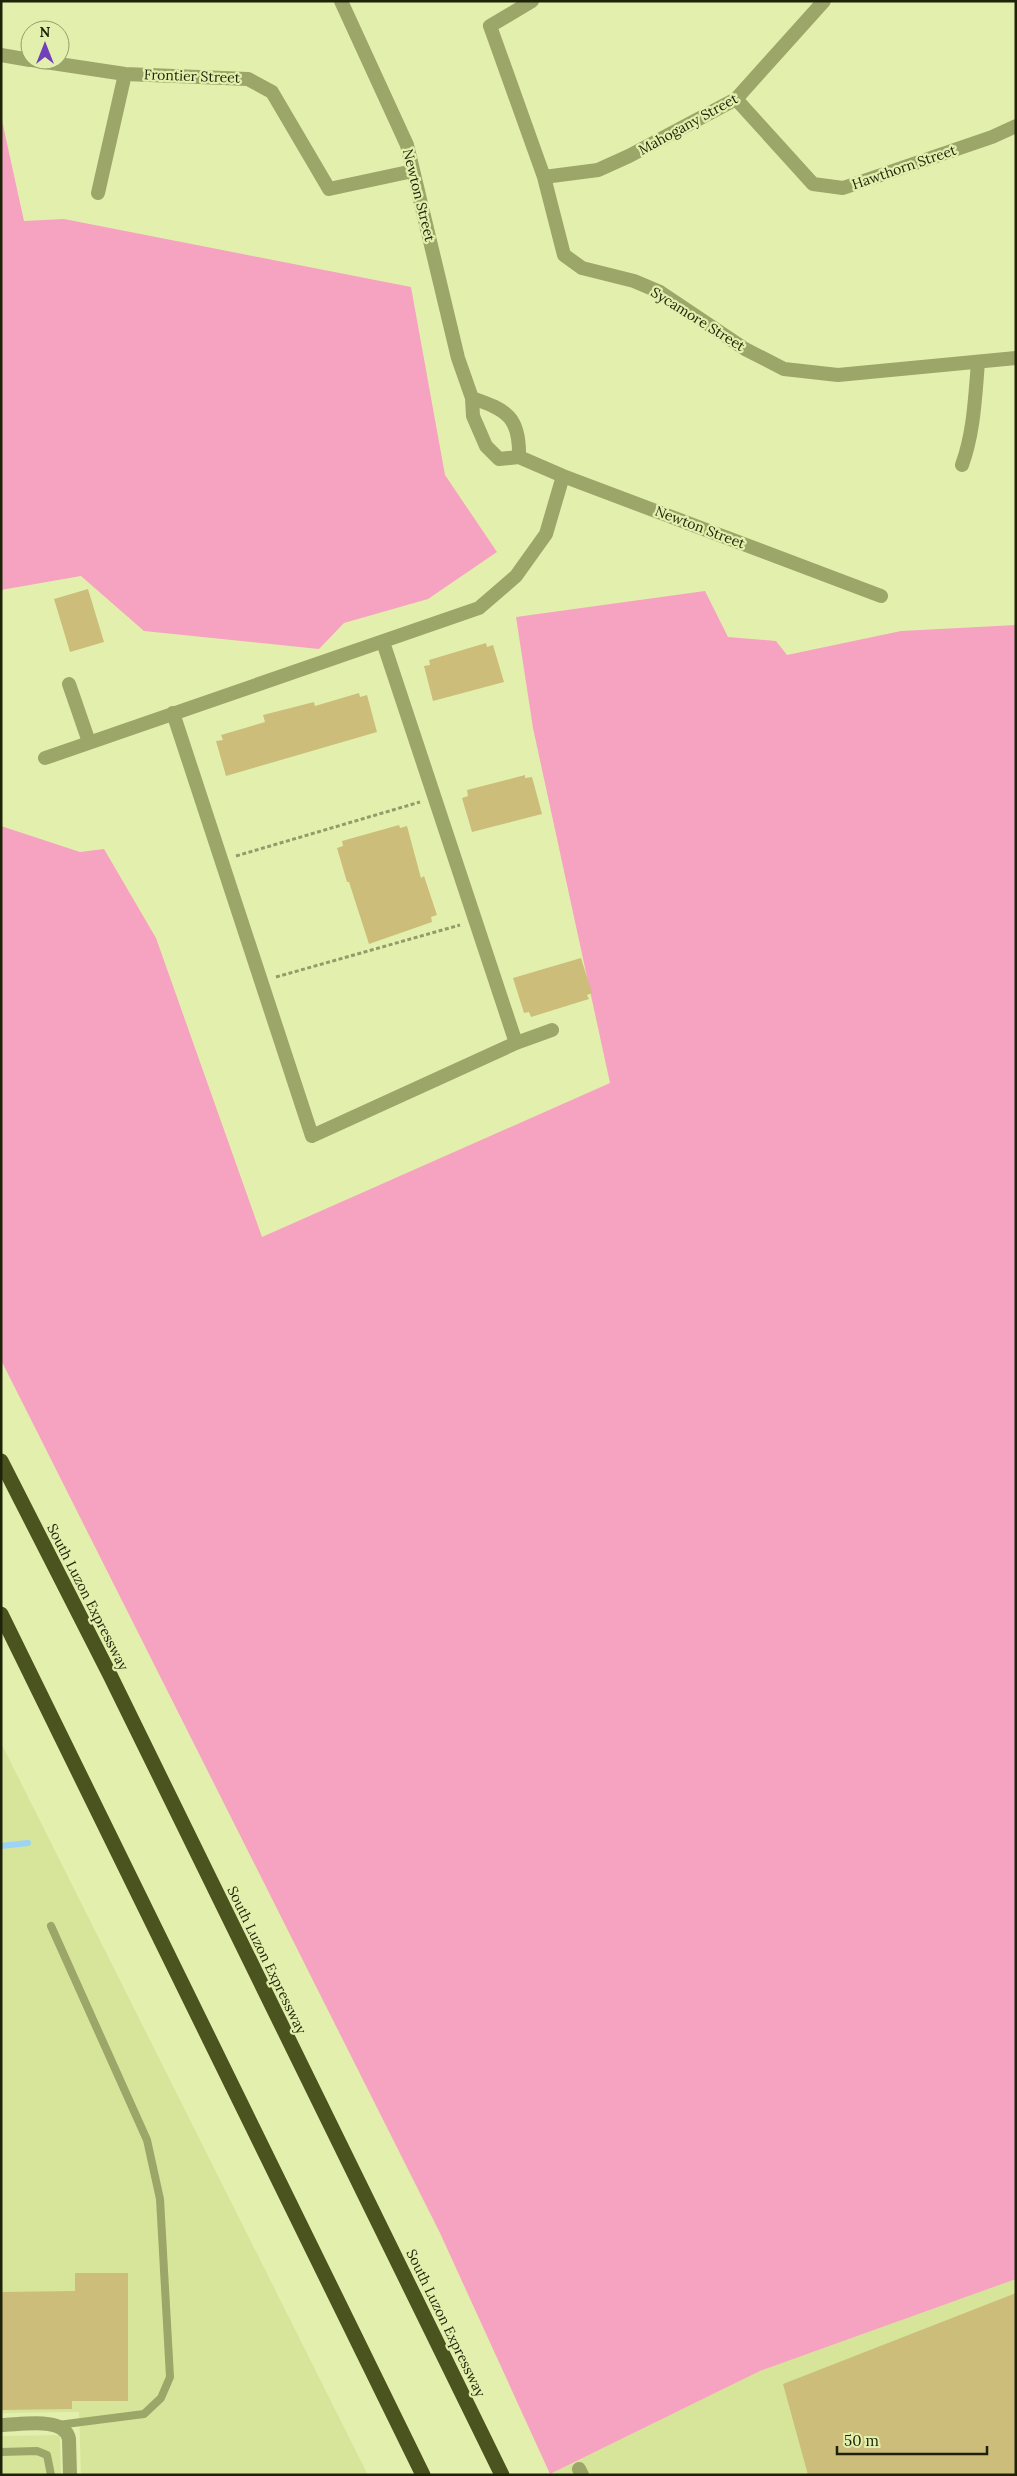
<svg xmlns="http://www.w3.org/2000/svg" width="1017" height="2476" font-family="Lora,serif">
<style>
.built{fill:#d7e59b}
.green{fill:#f5a3c0}
.lines{fill:none;stroke-linecap:round;stroke-linejoin:round}
.stream{stroke:#9cd4f8;stroke-width:6}
.building{fill:#ccbd7b}
.path{stroke:#929b69;stroke-width:3;stroke-dasharray:4 2.5;stroke-linecap:butt}
.service{stroke:#9ba668;stroke-width:8}
.minor{stroke:#9ba668;stroke-width:14}
.tertiary{stroke:#9ba668;stroke-width:14}
.motorway{stroke:#4b531f;stroke-width:15}
.labels{text-anchor:middle;dominant-baseline:central;stroke-width:4.5;stroke-linejoin:round;paint-order:stroke}
.street-label{font-size:14px;fill:#1e2208;stroke:#e3f0ad}
</style>
<rect width="100%" height="100%" fill="#e3f0ad"/>
<path class="built" d="M1 1743 368 2475H81L79 2412 1 2413Z
M1016 2279V2475L550 2474 760 2371Z
M60 2435 61 2475H1V2436Z"/>
<path class="green" d="M1 116 24 221 64 219 411 287 445 475 497 552 428 599 344 623 319 649 144 631 81 576 1 590Z
M705 591 728 637 776 641 787 655 901 631 1016 625V2279L760 2371 550 2474 440 2233 1 1360V826L80 852 104 849 156 938 262 1237 610 1083 533 728 516 617Z"/>
<g class="lines">
<path class="stream" d="M1 1846 28 1843"/>
</g>
<path class="building" d="M88 589 104 642 70 652 54 599Z
M486 643 487 647 493 645 504 682 433 701 424 666 430 665 429 660Z
M359 693 360 697 367 695 377 732 226 776 216 741 223 740 221 735 265 722 263 715 314 702 315 706Z
M525 775V778L532 777 542 814 472 832 462 798 468 796 467 790Z
M399 825 400 828 407 826 421 878 424 876 437 915 431 917 432 922 369 944 349 882H347L337 848 343 846 342 841Z
M581 958 592 993 587 995 589 999 531 1017 529 1012 524 1013 513 978Z
M75 2273H128V2401H72V2409L1 2410V2292L75 2291Z
M1016 2293V2475H808L783 2384Z"/>
<g class="lines">
<path class="path" d="M236 856 420 802
M276 977 460 925"/>
<path class="service" d="M51 1926 147 2140 160 2199 170 2377 161 2398 144 2414 58 2425
M1 2452 37 2451 47 2455 51 2475"/>
<path class="minor" d="M341 1 407 145 458 358 472 398 473 416 486 446 499 459 519 457 563 476 881 596
M532 1 490 26 544 177 564 255 582 268 634 281 660 292 745 349 784 369 838 375 1016 358
M1 55 30 60
M32 60 125 74 248 79 272 92 329 189 413 171
M736 99 813 184 843 188 992 137 1016 126
M544 177 598 170 629 156 736 99 824 1
M98 193 125 74
M472 398C507 410 520 417 519 457
M962 465C974 432 975 397 978 363
M383 642 516 1043
M69 684 89 742
M173 713 312 1136 516 1043 552 1030
M45 758 479 608 516 576 546 534 563 476
M579 2469 582 2475"/>
<path class="tertiary" d="M1 2425C20 2425 65 2416 69 2439L70 2475"/>
<path class="motorway" d="M1 1461 110 1675 502 2475
M1 1614 423 2475"/>
</g>
<g class="labels">
<g class="street-label">
<text transform="translate(192 76) rotate(2)">Frontier Street</text>
<text transform="translate(688 124) rotate(-29)">Mahogany Street</text>
<text transform="translate(904 167) rotate(-19)">Hawthorn Street</text>
<text transform="translate(419 195) rotate(76)">Newton Street</text>
<text transform="translate(698 319) rotate(32)">Sycamore Street</text>
<text transform="translate(700 527) rotate(21)">Newton Street</text>
<text transform="translate(88 1597) rotate(63)">South Luzon Expressway</text>
<text transform="translate(267 1960) rotate(64)">South Luzon Expressway</text>
<text transform="translate(446 2323) rotate(64)">South Luzon Expressway</text>
</g>
</g>
<rect width="1017" height="2476" fill="none" stroke="#1e2208" stroke-width="5"/>
<g transform="translate(45 45)"><circle r="24" fill="#e3f0ad" stroke="#949e6b"/>
<path d="M0-4L9 19L0 12L-9 19Z" fill="#7041b9"/>
<text y="-8" font-size="14" font-weight="bold" text-anchor="middle" fill="#1e2208">N</text>
</g>
<path d="M837 2446v8h150v-8" fill="none" stroke="#1e2208" stroke-width="2.5"/>
<text x="844" y="2446" font-size="15" fill="#1e2208" stroke="#e3f0ad" stroke-width="4" paint-order="stroke">50 m</text>
</svg>
